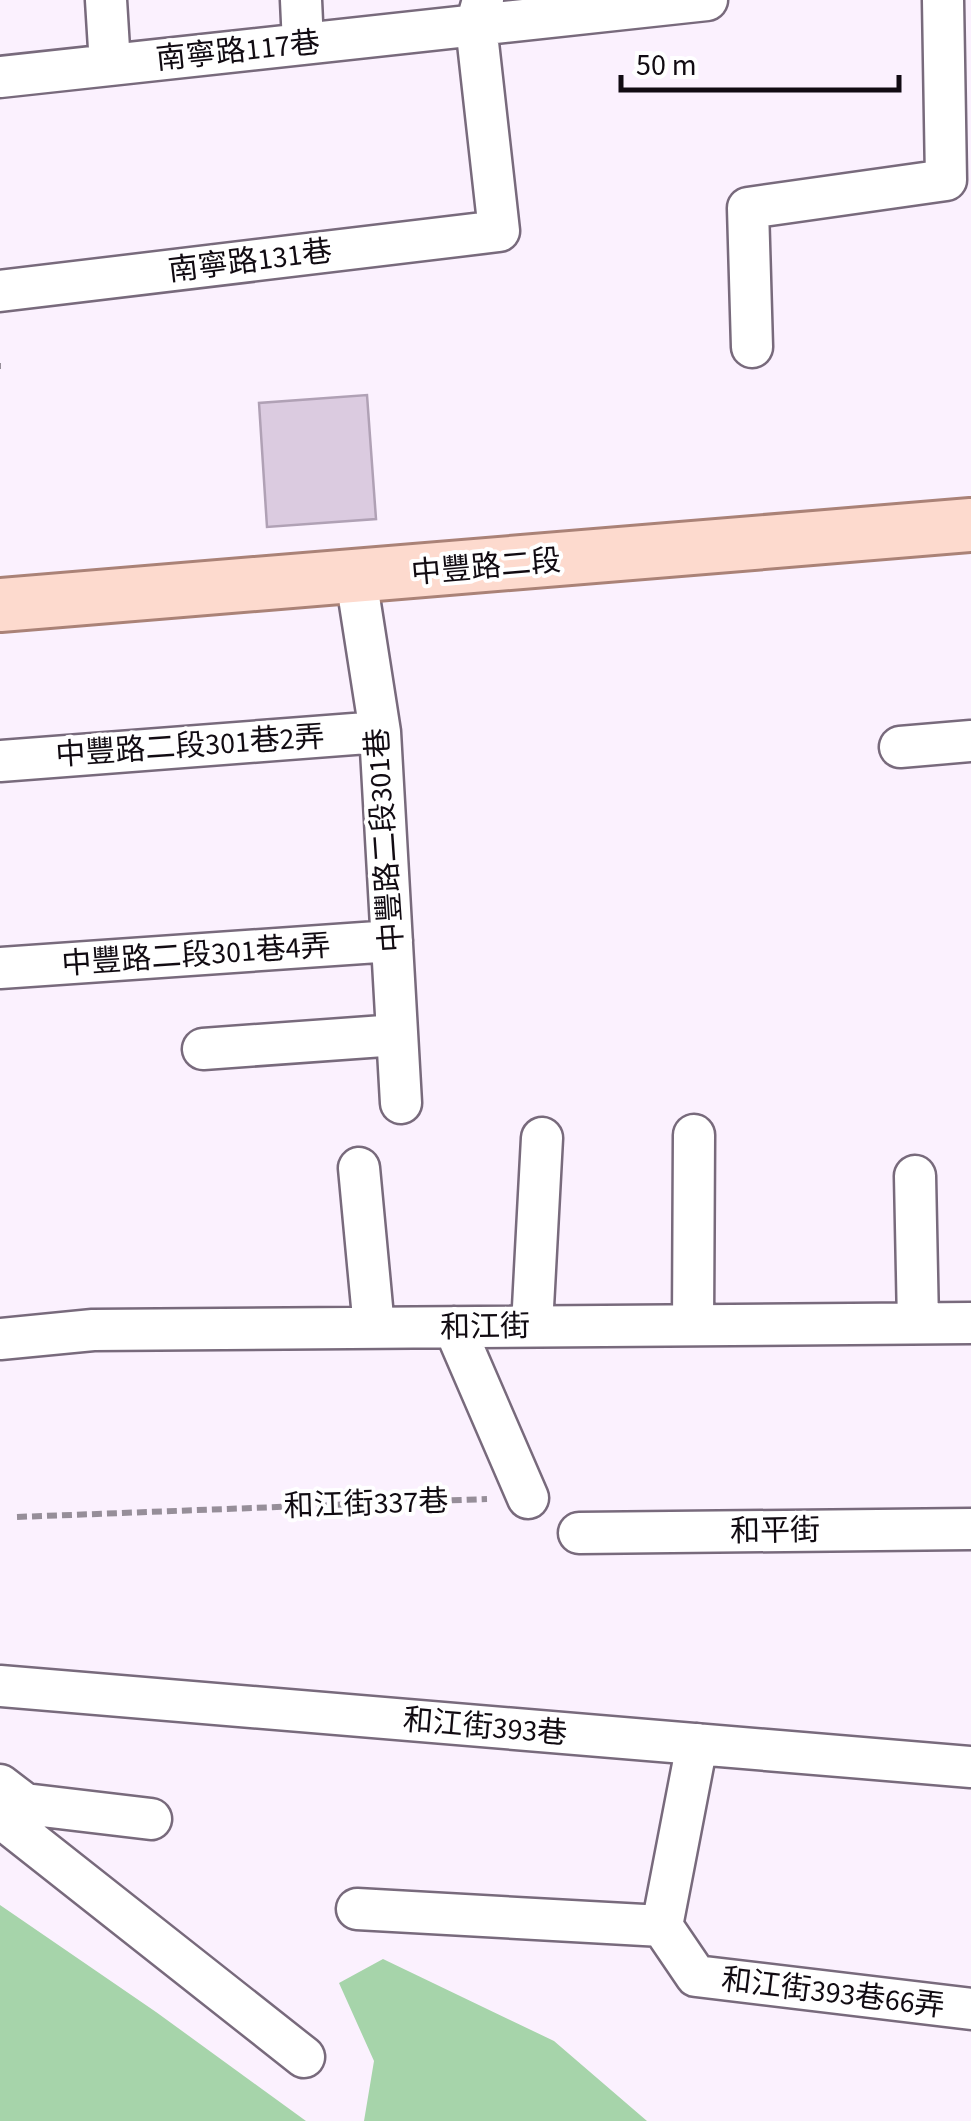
<svg xmlns="http://www.w3.org/2000/svg" width="971" height="2121" font-family="'Source Sans 3','Noto Sans TC',sans-serif">
<style>
.forest{fill:#a6d4aa}
.building{fill:#dbcbe0;stroke:#b0a1b5;stroke-width:2.5}
.lines{fill:none;stroke-linecap:round;stroke-linejoin:round}
.minor-casing{stroke:#786a7c;stroke-width:45}
.major-casing{stroke:#aa8277;stroke-width:58}
.path{stroke:#968e99;stroke-width:6;stroke-dasharray:10 5;stroke-linecap:butt}
.minor{stroke:#fff;stroke-width:40}
.major{stroke:#fddace;stroke-width:52}
.labels{text-anchor:middle;dominant-baseline:central;stroke-width:8;stroke-linejoin:round;paint-order:stroke}
.street-label{font-size:30px;fill:#110b12;stroke:#fff}
</style>
<rect width="100%" height="100%" fill="#fbf1fe"/>
<path class="forest" d="M0 1905 156 2012 306 2121H0Z
M383 1959 554 2041 647 2121H364L374 2061 339 1983Z"/>
<path class="building" d="M367 395 376 519 267 527 259 403Z"/>
<g class="lines">
<defs>
<path id="minor" d="M106 0 110 65
M301 0 303 44
M0 77 707 0
M0 291 499 231 476 25 483 0
M752 347 748 208 946 180 943 0
M356 578 380 732 401 1103
M900 747 971 741
M0 761 380 732
M0 968 392 941
M203 1049 397 1035
M359 1168 374 1328
M915 1176 918 1323
M693 1325 694 1135
M532 1326 542 1138
M454 1327 528 1498
M0 1339 93 1330 971 1323
M579 1533 971 1529
M0 1686 971 1767
M0 1785 25 1804 151 1819
M0 1817 304 2057
M357 1909 662 1926 696 1976 971 2009
M662 1926 697 1744"/>
<path id="major" d="M0 605 971 525"/>
</defs>
<use href="#minor" class="minor-casing"/>
<use href="#major" class="major-casing"/>
<path class="path" d="M0 366H1
M17 1517 487 1499"/>
<use href="#minor" class="minor"/>
<use href="#major" class="major"/>
</g>
<g class="labels">
<g class="street-label">
<text transform="translate(238 51) rotate(-6)">南寧路117巷</text>
<text transform="translate(250 261) rotate(-7)">南寧路131巷</text>
<text transform="translate(486 567) rotate(-5)">中豐路二段</text>
<text transform="translate(190 746) rotate(-4)">中豐路二段301巷2弄</text>
<text transform="translate(385 840) rotate(-94)">中豐路二段301巷</text>
<text transform="translate(196 955) rotate(-4)">中豐路二段301巷4弄</text>
<text transform="translate(485 1327) rotate(-1)">和江街</text>
<text transform="translate(366 1504) rotate(-2)">和江街337巷</text>
<text transform="translate(775 1531) rotate(-1)">和平街</text>
<text transform="translate(485 1727) rotate(5)">和江街393巷</text>
<text transform="translate(833 1993) rotate(7)">和江街393巷66弄</text>
</g>
</g>
<path d="M621 75v15h278v-15" fill="none" stroke="#110b12" stroke-width="5"/>
<text x="636" y="75" font-size="30" fill="#110b12" stroke="#ffffff" stroke-width="8" paint-order="stroke">50 m</text>
</svg>
